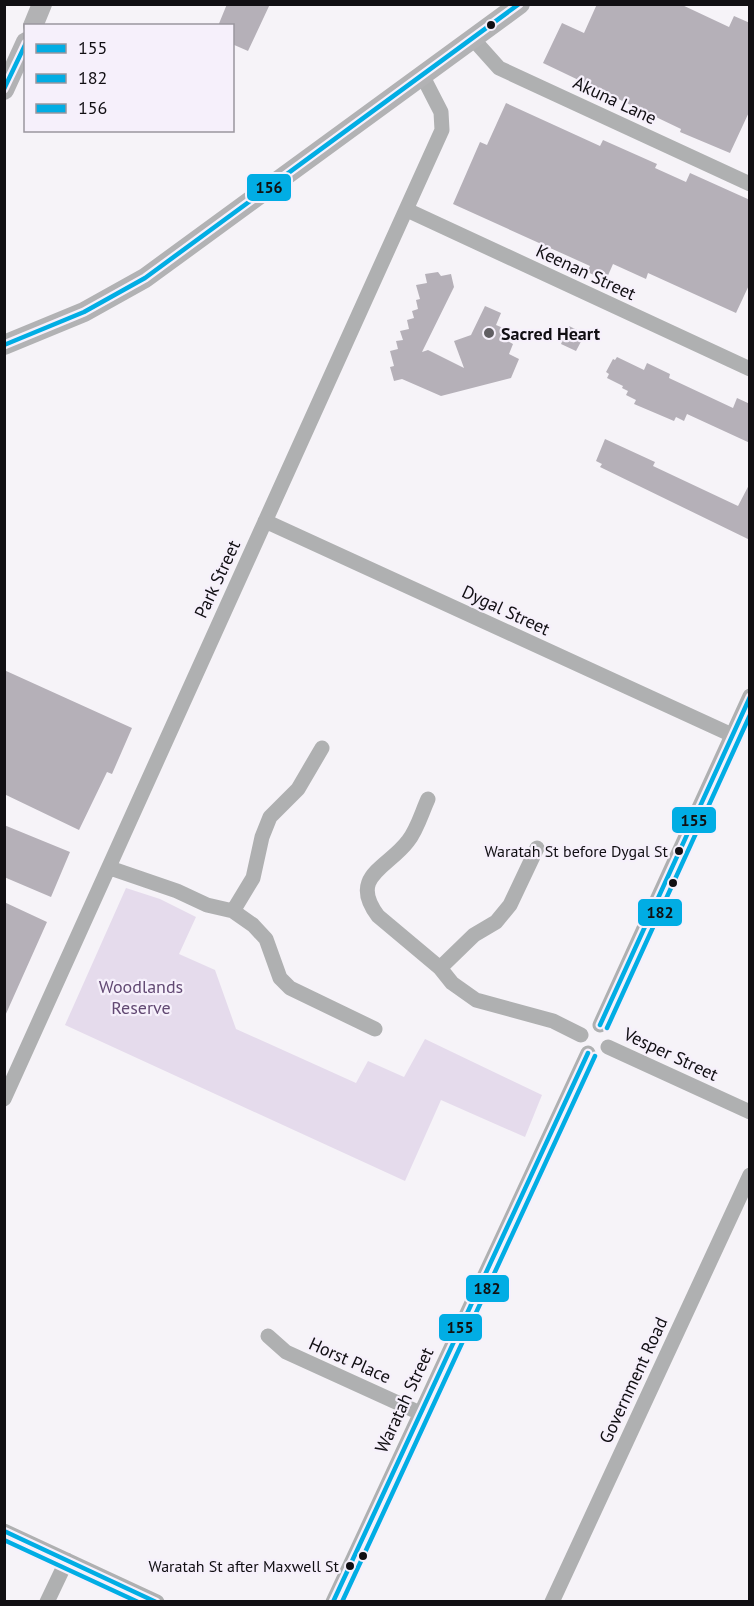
<svg xmlns="http://www.w3.org/2000/svg" width="754" height="1606" font-family="'PT Sans',sans-serif">
<style>
.green{fill:#e5dbec}
.building{fill:#b5b0b8}
.lines{fill:none;stroke-linecap:round;stroke-linejoin:round}
.minor{stroke:#afb0b1;stroke-width:15}
.major{stroke:#b2b2b4;stroke-width:20}
.bus-1-casing{stroke:#f6f0fb;stroke-width:9}
.bus-2-casing{stroke:#f6f0fb;stroke-width:9}
.bus-3-casing{stroke:#f6f0fb;stroke-width:9}
.bus-1{stroke:#01ade4;stroke-width:4.5}
.bus-2{stroke:#01ade4;stroke-width:4.5}
.bus-3{stroke:#01ade4;stroke-width:4.5}
.bus-dot{fill:#110f13;stroke:#f6f0fb;stroke-width:2}
.poi-dot{fill:#615f63;stroke:#f6f0fb;stroke-width:2}
.labels{text-anchor:middle;dominant-baseline:central;stroke-width:4.5;stroke-linejoin:round;paint-order:stroke}
.bus-label{font-size:16px;fill:#110f13;stroke:#f6f0fb;text-anchor:end}
.street-label{font-size:18px;fill:#110f13;stroke:#f6f0fb}
.poi-label{font-size:18px;font-weight:bold;fill:#110f13;stroke:#f6f0fb;text-anchor:start}
.park-label{font-size:18px;fill:#624973;stroke:#f6f0fb}
.line-badge{stroke:#f6f0fb;stroke-width:2}
.pale-badge-label{font-size:16px;text-anchor:middle;font-weight:bold;fill:#111}
</style>
<rect width="100%" height="100%" fill="#f6f3f8"/>
<path class="green" d="M126 888 160 899 196 917 179 954 215 970 236 1029 356 1083 368 1061 404 1077 425 1039 542 1095 525 1137 441 1100 405 1181 65 1025Z"/>
<path class="building" d="M227 4H270L248 51 232 44V26H218Z
M597 4H680L729 27 734 16 750 23V110L730 153 680 132 681 129 543 63 562 23 584 33Z
M506 103 600 146 603 140 657 164 655 168 686 182 690 173 750 200V283L736 313 648 273 646 279 613 264 606 280 587 272 590 266 453 204 480 142 487 145Z
M438 272 441 276 451 274 454 287 422 352 428 350 464 368 454 341 471 335 485 306 501 313 496 325 508 330 504 339 513 344 509 354 519 359 511 378 441 396 402 379 394 381 390 367 394 366 390 351 398 349 396 341 403 340 400 331 409 329 407 320 414 318 412 311 418 309 416 300 420 299 416 285 427 283 425 274Z
M569 326 585 334 576 351 561 344Z
M617 357 644 370 647 363 670 374 669 378 733 408 737 398 750 404V443L687 414 684 421 676 417 674 421 634 404 636 400 626 395 628 391 622 388 623 386 607 378 609 374 606 372 613 359 615 360Z
M605 439 655 462 653 466 738 506 750 483V540L600 467 602 464 596 461Z
M4 670 132 728 112 774 107 772 79 830 4 794Z
M4 825 70 852 51 897 4 877Z
M4 902 47 922 5 1016H4Z"/>
<g class="lines">
<path class="minor" d="M473 39 499 68 750 184
M407 210 750 369
M265 521 732 735
M428 799C422 812 417 830 408 841 388 868 348 876 378 916L440 968 452 983 476 1000 553 1021 581 1035
M110 868 177 891 207 905 233 911 253 925 266 939 280 978 290 988 375 1029
M233 911 253 878 262 837 270 817 298 789 322 748
M440 968 474 935 496 922 510 905 537 848
M600 1025 750 696
M608 1047 750 1112
M4 1099 442 130 441 112 422 75
M268 1336 286 1352 420 1413
M4 1531 157 1602
M47 1602 67 1560
M333 1602 588 1053
M552 1602 750 1175"/>
<path class="major" d="M33 26 42 4
M4 90 26 42
M4 345 84 312 145 278 520 4"/>
<defs>
<path id="bus-1" d="M600 1025 750 697
M4 1531 156 1602
M333 1602 588 1053"/>
<path id="bus-2" d="M607 1028 750 715
M4 1540 138 1602
M342 1602 595 1056"/>
<path id="bus-3" d="M4 89 26 43
M4 345 84 312 145 278 519 4"/>
</defs>
<use href="#bus-1" class="bus-1-casing"/>
<use href="#bus-2" class="bus-2-casing"/>
<use href="#bus-3" class="bus-3-casing"/>
<use href="#bus-1" class="bus-1"/>
<use href="#bus-2" class="bus-2"/>
<use href="#bus-3" class="bus-3"/>
</g>
<g class="bus-dot">
<circle cx="491" cy="25" r="5"/>
<circle cx="679" cy="851" r="5"/>
<circle cx="673" cy="883" r="5"/>
<circle cx="363" cy="1556" r="5"/>
<circle cx="350" cy="1566" r="5"/>
</g>
<circle class="poi-dot" cx="489" cy="333" r="6"/>
<g class="labels">
<g class="bus-label">
<text x="668" y="851">Waratah St before Dygal St</text>
<text x="339" y="1566">Waratah St after Maxwell St</text>
</g>
<g class="street-label">
<text transform="translate(615 100) rotate(25)">Akuna Lane</text>
<text transform="translate(586 272) rotate(25)">Keenan Street</text>
<text transform="translate(217 579) rotate(-65)">Park Street</text>
<text transform="translate(506 610) rotate(25)">Dygal Street</text>
<text transform="translate(671 1054) rotate(25)">Vesper Street</text>
<text transform="translate(350 1360) rotate(24)">Horst Place</text>
<text transform="translate(633 1380) rotate(-65)">Government Road</text>
<text transform="translate(404 1400) rotate(-65)">Waratah Street</text>
</g>
<g class="poi-label">
<text x="501" y="333">Sacred Heart</text>
</g>
<g class="park-label">
<text x="141" y="986">Woodlands<tspan x="141" dy="21">Reserve</tspan></text>
</g>
</g>
<g class="line-badge">
<rect x="246" y="173" width="46" height="29" rx="6" fill="#01ade4"/>
<rect x="671" y="806" width="46" height="28" rx="6" fill="#01ade4"/>
<rect x="637" y="898" width="46" height="29" rx="6" fill="#01ade4"/>
<rect x="465" y="1274" width="45" height="29" rx="6" fill="#01ade4"/>
<rect x="438" y="1313" width="45" height="29" rx="6" fill="#01ade4"/>
</g>
<g class="pale-badge-label">
<text x="269" y="193">156</text>
<text x="694" y="826">155</text>
<text x="660" y="918">182</text>
<text x="487" y="1294">182</text>
<text x="460" y="1333">155</text>
</g>
<rect width="754" height="1606" fill="none" stroke="#110f13" stroke-width="12"/>
<rect x="24" y="24" width="210" height="108" fill="#f6f0fb" stroke="#9a969e" stroke-width="1.5"/>
<rect x="36" y="44" width="30" height="9" fill="#01ade4" stroke="#9a969e" stroke-width="1.5"/>
<text x="78" y="54" font-size="18" fill="#110f13">155</text>
<rect x="36" y="74" width="30" height="9" fill="#01ade4" stroke="#9a969e" stroke-width="1.5"/>
<text x="78" y="84" font-size="18" fill="#110f13">182</text>
<rect x="36" y="104" width="30" height="9" fill="#01ade4" stroke="#9a969e" stroke-width="1.5"/>
<text x="78" y="114" font-size="18" fill="#110f13">156</text>
</svg>
